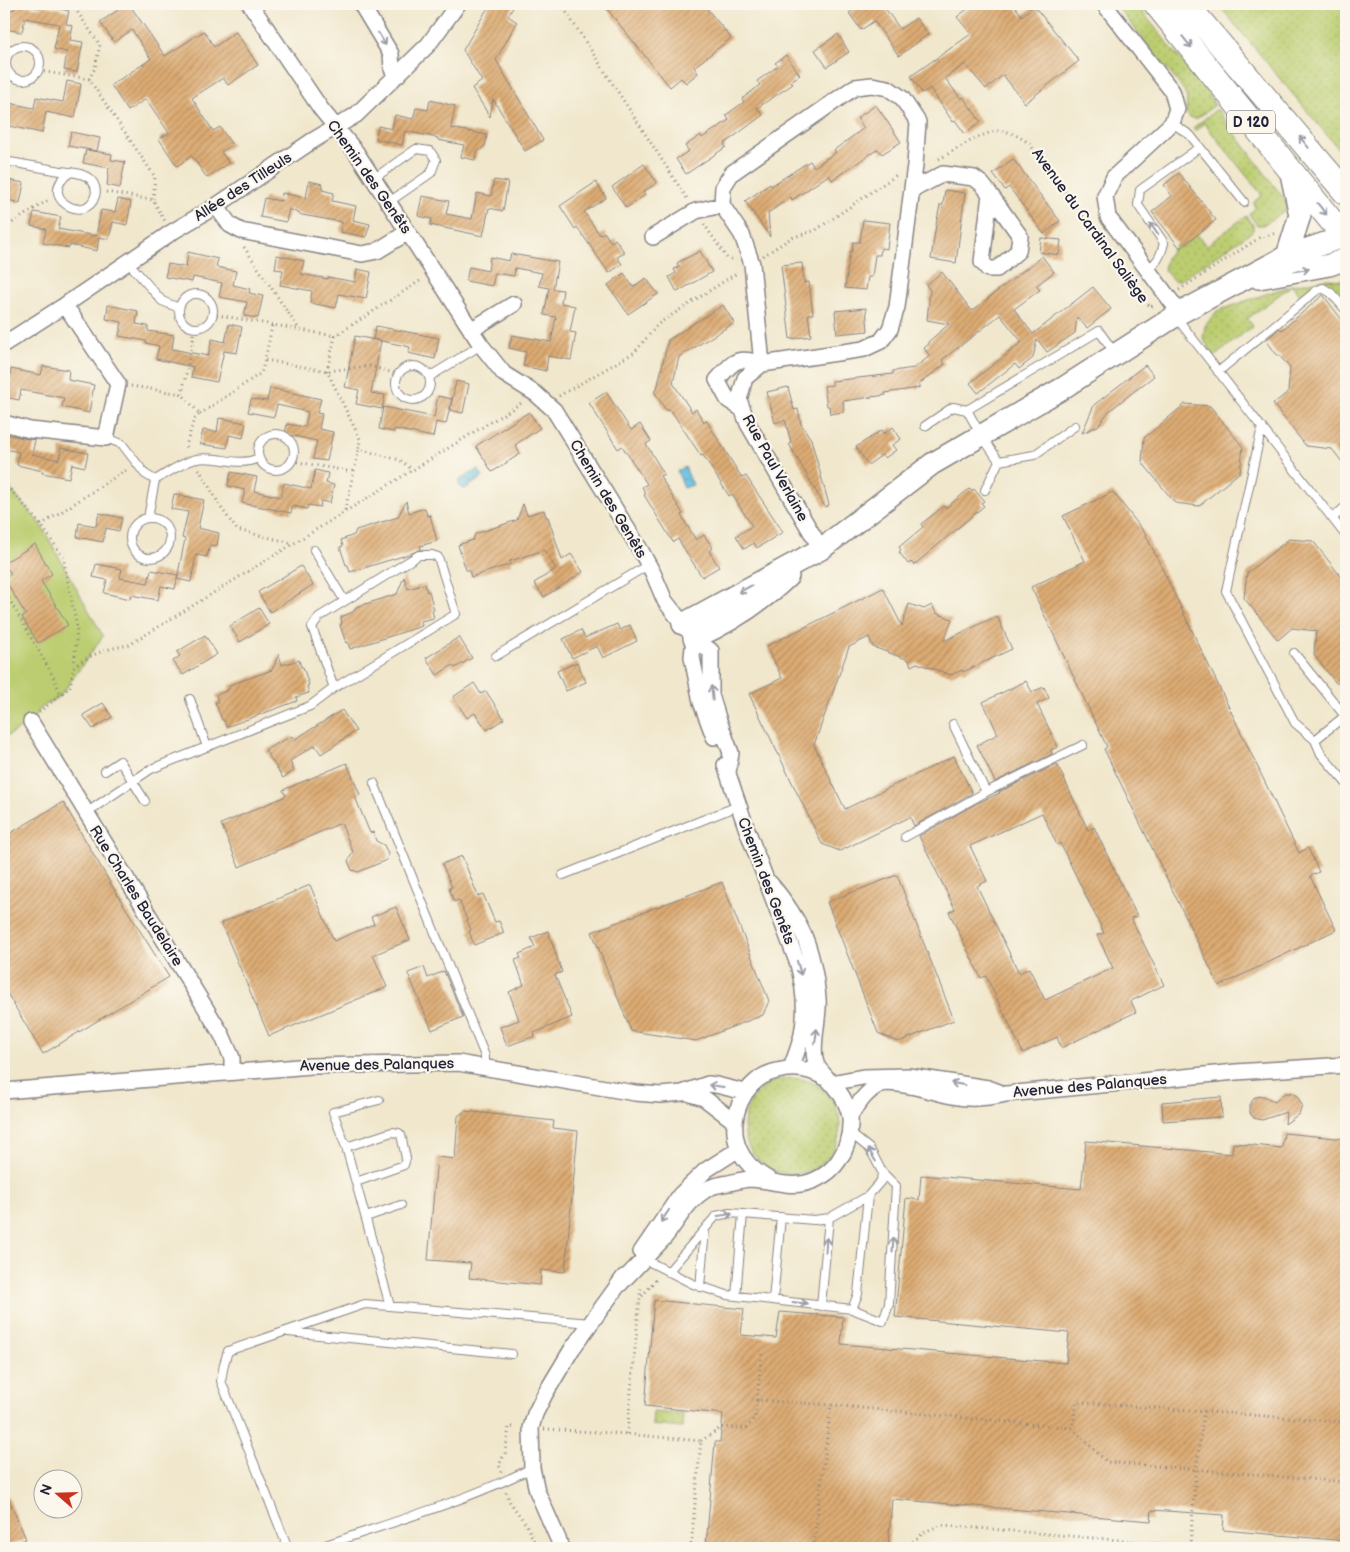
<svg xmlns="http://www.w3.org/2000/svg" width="1350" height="1552" font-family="'Balsamiq Sans',sans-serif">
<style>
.grass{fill:url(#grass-dots);stroke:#6e7856}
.garden{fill:#bbcd70;stroke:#6e7856}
.water{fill:url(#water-waves);stroke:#426f8d}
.building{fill:url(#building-hatch);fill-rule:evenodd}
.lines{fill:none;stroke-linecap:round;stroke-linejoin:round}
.lane-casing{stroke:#898484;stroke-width:10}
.street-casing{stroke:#898484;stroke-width:18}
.secondary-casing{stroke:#898484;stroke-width:24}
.primary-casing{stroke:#898484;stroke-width:26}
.path{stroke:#898484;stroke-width:3;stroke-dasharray:1 4;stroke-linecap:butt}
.lane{stroke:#fff;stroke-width:8}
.street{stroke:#fff;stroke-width:15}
.secondary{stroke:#fff;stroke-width:21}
.primary{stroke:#fff;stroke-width:24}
.oneway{stroke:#9c9ca7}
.labels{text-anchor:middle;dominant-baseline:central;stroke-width:4.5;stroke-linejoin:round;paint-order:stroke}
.shield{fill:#fbf7ec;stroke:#636270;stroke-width:1}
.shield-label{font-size:14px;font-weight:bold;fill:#22223b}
.street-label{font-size:15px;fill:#22223b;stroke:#fbf7ec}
</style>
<defs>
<pattern id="grass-dots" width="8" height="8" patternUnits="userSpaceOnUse" patternTransform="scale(1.25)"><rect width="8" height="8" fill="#bbcd70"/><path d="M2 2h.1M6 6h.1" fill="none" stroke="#a0b062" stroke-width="1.8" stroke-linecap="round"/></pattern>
<pattern id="water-waves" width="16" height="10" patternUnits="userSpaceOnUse" patternTransform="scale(1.25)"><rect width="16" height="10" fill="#61bcdf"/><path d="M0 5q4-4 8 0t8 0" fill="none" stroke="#5098b6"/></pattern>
<pattern id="building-hatch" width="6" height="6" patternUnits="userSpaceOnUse" patternTransform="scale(1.25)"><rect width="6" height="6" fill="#ddac73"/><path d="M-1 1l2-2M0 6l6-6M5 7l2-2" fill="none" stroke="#b38c60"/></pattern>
</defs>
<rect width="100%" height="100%" fill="#fbf7ec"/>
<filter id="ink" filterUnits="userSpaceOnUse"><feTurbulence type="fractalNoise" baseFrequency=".02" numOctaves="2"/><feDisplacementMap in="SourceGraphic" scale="10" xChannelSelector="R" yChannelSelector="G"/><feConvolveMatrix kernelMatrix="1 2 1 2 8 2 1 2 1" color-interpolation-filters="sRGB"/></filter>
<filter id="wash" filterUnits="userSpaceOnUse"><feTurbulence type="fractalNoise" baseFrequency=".0096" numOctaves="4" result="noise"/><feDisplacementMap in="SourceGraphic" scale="20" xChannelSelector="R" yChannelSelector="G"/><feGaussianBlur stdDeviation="1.12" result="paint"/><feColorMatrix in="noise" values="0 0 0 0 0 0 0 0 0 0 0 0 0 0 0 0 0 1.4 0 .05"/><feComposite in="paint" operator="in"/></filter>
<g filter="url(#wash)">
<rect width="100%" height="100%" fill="#f0e7cc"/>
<path class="grass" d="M1115 4H1136L1205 90 1215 105 1196 119 1190 118 1186 113 1187 99 1184 90Z
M1218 4H1346V158Z
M1217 109 1287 203 1286 210 1263 225H1257L1249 214 1255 208 1254 202 1262 195 1204 123 1195 131 1193 128Z
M1246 216 1253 225V230L1250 233 1180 280 1174 281 1164 270 1166 258 1177 244 1181 248 1197 234 1206 246Z
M1326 279 1341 280 1346 282V305C1327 281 1326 274 1300 295L1292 285 1247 319 1253 326 1215 356 1203 339 1205 326 1217 311 1292 285Z
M744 1126a48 48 0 1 1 96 0a48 48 0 1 1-96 0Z
M653 1412 683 1414 682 1428 652 1425Z"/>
<path class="garden" d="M4 482 41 525 103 636 61 695 41 708 31 722 4 738Z"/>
<path class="water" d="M685 467 693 485 684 488 677 471Z
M478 469 483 477 465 489 461 488 459 484 460 480Z"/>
<g id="blocks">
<path class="building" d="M15 4 41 8 42 5 69 11 66 24 73 26 70 40 83 42 77 72 64 70 67 52 54 49 59 24 25 18 22 32 4 29V8L14 10Z
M127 4H129L165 56 204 31 214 47 236 32 258 65 228 85 223 78 192 98 213 131 220 127 232 145 221 152 229 163 207 178 192 156 177 166 159 139 169 133 146 99 128 111 111 85 151 59 132 30 114 42 100 22Z
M490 4H515L508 16 517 22 496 60 543 140 525 151 493 99 490 117 472 88 482 81 463 50Z
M603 4H703L731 38 694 67 698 73 686 83 681 78 670 87Z
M863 4H882L900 29 916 18 928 34 899 56 874 21 861 30 849 13Z
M974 4H1013L1022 16 1034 6 1079 61 1025 103 1003 75 986 89 965 64 945 78 961 99 963 97 981 122 965 134 955 120 953 122 930 88 922 93 911 76 971 34 957 17Z
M838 34 849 52 827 67 815 50Z
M786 55 800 75 791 81 793 84 757 108 763 115 724 144 726 147 686 174 676 159 689 151 685 146 701 135 702 138 729 120 726 115 744 102 742 99 760 85 757 81 778 66 775 63Z
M67 81 81 84 75 118 46 112 42 133 4 125V102L34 108 36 97 63 102Z
M430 100 455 106 451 128 487 135 485 146 477 152 475 160 461 157 464 145 438 140V138L405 131 402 145 376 139 378 126 392 129 395 115 413 119 416 108 428 110Z
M876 105 901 142 882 154 878 149 832 180 829 175 792 200 791 197 768 213 770 237 745 201 770 184 771 186 810 161 814 167 836 152 834 150 864 128 857 118Z
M71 132 100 138 97 151 68 146Z
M86 150 112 154 111 160 125 162 120 188 107 185 109 168 83 163Z
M1013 159 1060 221 1044 234 1009 187 1005 190 993 174Z
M644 164 657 183 643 192 645 195 626 208 612 187Z
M1179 173 1216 220 1180 248 1152 212 1172 196 1164 185Z
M4 179 24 183 20 203 4 199Z
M494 180 508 182 503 211 489 208 483 236 430 225 432 219 418 216 422 196 449 201 446 214 472 219 477 193 491 196Z
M309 181 323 184 322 190 334 193 332 201 356 206 353 220 370 224 366 237 340 232 342 222 302 215 289 209 286 222 260 217 264 198 281 201 282 193 306 198Z
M596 182 606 198 584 212 600 235 604 232 611 242 615 239 625 253 617 257 622 264 609 273 577 227 575 229 560 206Z
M945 190 965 193 956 263 931 259 936 225 940 205H943Z
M118 199 131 202 127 225 113 222 109 239 99 237 97 251 70 245 69 248 43 243 46 229 31 226 34 212 61 217 58 229 96 236 101 210 115 212Z
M863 220 890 223 887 249 881 248 880 255H875L872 277H868L866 290 845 288 850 251 852 252 853 242H860Z
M1041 238 1061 240 1059 255 1039 252Z
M700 251 712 272 677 292 669 277 676 273 674 269 679 267 677 263Z
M188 252 218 259 216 267 236 271 233 285 250 289 249 293 263 296 258 318 244 316 247 302 219 297 222 283 193 277 192 282 165 277 168 264 186 267Z
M511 254 558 262 553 289 563 290 561 303 575 306 570 332 576 333 571 360 548 356 546 371 523 366 526 352 509 348 512 335 551 342 556 317 544 315 549 288 539 286 542 273 515 268 514 276 495 273 492 286 466 281 469 267 488 271 490 257 509 261Z
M277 255 304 261 301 274 328 279V277L355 282 357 269 371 272 366 299 339 294 336 308 310 303 312 291 280 285 283 270 275 269Z
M1042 256 1054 272 1036 286 1040 290 1014 309 1033 334 1093 287 1111 309 1087 328 1077 317 1075 333 1047 352 1037 339 1033 358 1019 369 1015 364 978 393 970 383 1022 342 1000 315 942 360 945 364 919 384V388L885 393 886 395 843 401 844 412 830 414 829 406H827L824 386 832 385V381L893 374V371L914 368 930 356 924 348 929 344 928 342 949 324 927 320 930 290 926 285 942 272 972 311Z
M802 263 804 283 809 282 813 314H808L811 336 790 339 781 265Z
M624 273 633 287 646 278 658 294 628 314 608 285Z
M1323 295 1346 325V467L1332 449 1306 446 1273 404 1288 392 1290 368 1279 355H1277L1266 340 1280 328 1282 330Z
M108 305 138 311 136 324 148 326V331L174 335 172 349 208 356 212 339 225 342 229 324 242 327 237 353 224 351 217 382 191 377 193 367 156 359 159 346 146 343V341L119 336 122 322 106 319Z
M723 305 734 323 679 357 673 383 692 412 696 409 704 422 706 420 742 478 746 476 783 532 757 548 754 543 744 549 736 536 752 526 732 494 729 496 703 455 701 456 672 412 665 409 654 391 657 389 668 340Z
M866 308 868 331 837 334 835 311Z
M376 326 439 338 435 359 408 353 410 347 373 339Z
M355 336 381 341 371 393 385 395 382 409 356 404 359 390 345 387Z
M1145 365 1154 376 1109 411 1098 426 1082 433 1094 405Z
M43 366 69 370 68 380 94 385 89 413 62 407 64 398 21 390 19 400 4 397V382L9 383 11 369 41 375Z
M456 381 469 384 463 413 450 410Z
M788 387 794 410 798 409 801 424 811 439 829 505 825 507 789 444 791 442 785 420 775 423 767 392Z
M270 388 321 399 317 413 322 414 319 429 333 432 327 461 313 459 317 441 285 434 287 424 305 427 308 412 277 405 274 417 248 412 251 399 267 401Z
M606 392 631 430 640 424 651 441 646 444 664 474 660 476 683 514 681 515 696 540 704 535 713 548 709 551 719 567 702 577 678 539 673 542 644 495 646 494 642 487 647 484 628 455 622 446 618 449 589 403Z
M438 396 452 399 446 424 436 422 433 437 394 429V432L379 429 383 407 434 417Z
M1185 404 1210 406 1243 447 1240 472 1199 506 1175 503 1142 462 1144 438Z
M529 412 540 428 515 445 520 454 492 472 476 446Z
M219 418 246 423 243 438 229 435 227 448 200 444 203 430 217 432Z
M893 427 901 439 892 445 896 450 885 458 882 455 868 465 856 447 882 430 884 434Z
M8 435 35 440 32 454 59 460 61 448 88 453 85 467 72 464 69 478 42 473 43 471 17 465 19 452 5 449Z
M315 470 328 473 326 483 334 485 330 503 321 501 320 507 308 505 307 509 293 506 291 513 242 503 245 490 228 486 231 472 257 477 254 491 281 497 284 483 311 489Z
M969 489 972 491 974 489 984 501 981 503 984 506 914 565 911 562 908 564 899 552 901 550 899 547 923 527 921 524 944 506 946 508Z
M1113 492 1145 533 1299 853 1308 848 1319 872 1310 876 1336 930 1219 986 1104 749 1107 747 1031 587 1085 561 1063 516Z
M174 494 204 500 198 528 219 533 217 546 210 545 207 557 196 555 191 582 177 579 185 539 182 538 188 512 171 509Z
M406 501 409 513 425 508 427 516 430 515 437 541 420 546 421 549 410 554 350 572 348 565H346L340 547 343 546 341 540 354 535 356 530 398 517Z
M523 504 527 515 544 510 546 517H548L562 560 571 554 583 572 544 597 534 583 556 569 544 550 510 561 511 564 471 577 469 570H466L458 545 473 540 475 534 517 520Z
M99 513 122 518 119 531 106 528 103 542 77 537 79 523 96 526Z
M1289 539 1313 541 1346 583V684L1336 683 1314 655 1316 631 1292 628 1278 640 1244 598 1247 573Z
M35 544 52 574 41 581 68 625 38 643 22 617 26 615 4 578 11 574 4 563Z
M96 564 122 569 120 578 148 583 151 570 178 575 175 589 161 586 158 600 131 595 130 599 104 593 107 580 93 577Z
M301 566 313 585 270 612 258 592Z
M404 577 408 589 425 584 427 592 429 591 434 610H432L434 618 421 621 422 626 350 649 348 642 346 643 340 625 342 624 341 617 353 612 356 607 397 594Z
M883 588 902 626 909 604 924 609 932 605 936 613 952 619 944 641 997 616 1012 649 963 672 962 670 951 675 917 663 911 666 909 660 873 647 869 637 849 647 814 745 845 809 954 756 972 793 914 826 910 817 840 851 822 844 749 694 782 678 767 646Z
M259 608 269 624 240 642 230 626Z
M617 624 620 630 630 625 637 641 603 658 597 646 572 658 563 639 581 630 585 638Z
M205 635 217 654 183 675 173 661 180 656 177 652Z
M459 637 472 658 455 668 453 665 437 675 426 658Z
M279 654 282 665 299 660 301 667H303L309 685 307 686 309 693 296 697 297 701 226 727 224 720H222L215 702H218L216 695 228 690 230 685 272 670Z
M577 662 586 682 566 691 557 671Z
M1026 681 1032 692 1044 687 1049 698 1037 704 1058 747 1051 750 1052 754 995 782 977 745 998 734 983 702Z
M474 683 481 694 486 691 504 719 487 730 475 713 467 718 453 697Z
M103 703 112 717 93 729 83 715Z
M342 710 356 731 321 754 315 745 290 761 294 771 283 778 265 750 292 736 294 740Z
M347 763 360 795 355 797 370 833 373 832 376 841 384 845 388 854 387 860 358 872 352 870 348 861 353 852 341 823 239 867 221 824 286 796 283 790Z
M1057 764 1088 830 1094 827 1110 861 1137 916 1131 918 1164 985 1131 1001 1136 1012 1115 1022 1061 1048 1057 1037 1023 1053 986 976 981 978 949 912 955 909 919 836 977 803 1000 793 999 792ZM1042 813 1057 845 1060 843 1104 933 1097 935 1113 968 1045 1000 1029 968 1019 973 977 886 987 881 970 846Z
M63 802 115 891 169 977 43 1054 4 988V837Z
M462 856 478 896 483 894 495 922 499 921 504 933 474 945 469 931 471 930 459 900 454 902 449 888 452 887 442 864Z
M897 875 954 1020 898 1042 878 1033 827 902Z
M722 882 769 1001 763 1015 696 1041 631 1031 592 932Z
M310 885 334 941 374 924 371 917 396 907 410 940 373 955 387 987 269 1036 221 923Z
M548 931 562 972 555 975 572 1017 534 1033 535 1036 507 1046 500 1027 519 1020 509 992 524 985 515 960 521 958 519 954 535 947 531 938Z
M424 967 428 978 444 971 463 1017 432 1030 408 973Z
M1285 1093H1292L1297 1096 1302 1105 1299 1114 1285 1124 1286 1112 1262 1120 1254 1118 1250 1113V1104L1255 1097 1264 1096 1275 1102Z
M1221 1097 1222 1117 1163 1121 1162 1102Z
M465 1111 554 1121 553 1128 578 1131 565 1272 541 1270 540 1285 469 1278 471 1263 428 1260 437 1157 455 1159 458 1116Z
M1284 1133 1346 1139V1541L1223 1530 1224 1515 1152 1510 1151 1521 892 1499 888 1548H729L706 1546 715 1442H720L723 1414 645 1406 654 1300 744 1309 741 1335 776 1338 780 1312 843 1317 841 1344 1066 1363 1069 1333 895 1317 906 1198 919 1200 921 1175 1081 1189 1086 1141 1232 1154 1233 1143 1282 1148Z
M4 1488 26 1539 4 1548Z"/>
</g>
</g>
<g filter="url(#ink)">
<use href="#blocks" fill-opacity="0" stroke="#898484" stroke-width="1"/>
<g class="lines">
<defs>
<path id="lane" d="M6 63a17 17 0 1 1 34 0a17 17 0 1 1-34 0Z
M1172 123 1190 135 1244 202
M4 161C23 164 42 168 61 171 68 172 77 172 83 175 92 178 98 187 95 196 86 226 34 196 71 172
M373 179 416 149 430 151 436 160 431 173 389 202
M127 261 162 301 179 308
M1148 269C1158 262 1161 255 1164 243L1138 205 1140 190 1200 147
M179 311a17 17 0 1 1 34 0a17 17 0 1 1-34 0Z
M1176 317 1346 536
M396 383a17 17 0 1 1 34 0a17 17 0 1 1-34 0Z
M1218 372 1316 291 1323 288 1331 293 1346 310
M429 377 481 345
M925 426 953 407 967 410
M1075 426 1034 455 999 461 981 435 967 410 1099 331 1114 352
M1262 427 1226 591 1295 723 1315 740
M258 452a18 18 0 1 1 36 0a18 18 0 1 1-36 0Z
M106 438 122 444 145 474 155 480C166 474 184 461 197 459 218 455 239 468 258 458
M985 490 999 461
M148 518 155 480
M1333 518 1344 508 1346 509
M130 538a20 20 0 1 1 40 0a20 20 0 1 1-40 0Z
M314 550 344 600
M419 555H432L438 557 456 614 334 688 312 627 319 617Z
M1294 653 1345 716
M496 656 648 565
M190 699 207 747
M1346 715 1315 740 1321 754 1346 783
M105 771 120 761 145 801
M374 783 485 1056V1068
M986 792 1083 745
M86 813 151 769 310 706 334 688
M905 837 986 792 953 724
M563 875 738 806
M379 1100 333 1112 346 1147 390 1306
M346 1147 392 1132 399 1133 401 1135 406 1158 404 1165 356 1182
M366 1217 401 1205
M642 1258 693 1284 727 1295 852 1309 883 1321 889 1304 896 1186 882 1172
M668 1272 716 1216 730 1213 814 1220 829 1218 868 1196 881 1181 882 1172 870 1149 850 1133
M700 1287 705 1229
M736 1296 743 1214
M773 1300 781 1217
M821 1306 829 1218
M852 1309 858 1294 868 1196
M288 1332 512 1354
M288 1548 221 1381 224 1364 228 1351 365 1304 591 1323
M317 1548C389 1523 464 1502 532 1468"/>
<path id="street" d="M250 4 321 109 356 152 481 345 504 374 536 394 554 410 641 551 653 573 665 601 694 638 711 651V695L718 718 731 753 728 773
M361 4 391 54 392 69 398 75
M1104 4 1172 91 1177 109 1172 123 1114 177 1105 196 1108 217 1180 313
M872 85 888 88 902 98 918 122 915 165 897 307 890 329 881 341 864 349 762 364 752 264 742 235 722 205 723 187 732 173 855 87Z
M912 190 943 174 974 178 982 184 990 194 1020 236 1018 251 997 269H988L982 262 990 194
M216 206 230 225 241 231 362 254 377 251 408 232
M653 237 696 211 722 205
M471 330 514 304
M4 344 65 305 172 232 216 206 312 141 356 115 428 45 458 4
M762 364 745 378 739 400 748 424 821 549
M742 409 728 400 717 380C735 360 736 356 762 364
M4 423 30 430 106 438 118 384 65 305
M694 638 692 657 701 702 714 737
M31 722 222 1035 232 1058V1072
M725 765 746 827 798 964C804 987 807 1010 802 1034 800 1045 795 1057 791 1068
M770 883C802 921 813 948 818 998 820 1016 810 1047 816 1063 817 1068 824 1074 827 1078
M831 1083 863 1077 909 1076 988 1088 999 1092
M4 1091 311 1066 458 1063 635 1093 661 1095 682 1093 708 1084 716 1085 745 1092
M688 1093 704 1098 734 1121
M850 1115C858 1105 866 1091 879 1085 893 1078 936 1093 952 1096 969 1100 988 1098 1006 1094L1236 1072 1346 1065
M641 1252 680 1195 706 1170 739 1149
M619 1285C634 1269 649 1254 664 1238 679 1220 686 1201 709 1188 713 1186 718 1185 723 1184 731 1183 740 1180 749 1179 762 1179 774 1183 786 1184 806 1187 828 1177 839 1160 848 1147 851 1133 850 1117 848 1104 838 1087 827 1079 811 1069 795 1066 777 1071 744 1078 726 1119 739 1149 745 1164 757 1173 770 1180
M562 1548 537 1491 532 1468 531 1428 535 1414 545 1394 572 1349 624 1277"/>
<path id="secondary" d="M1287 256 1300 215 1290 169
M1259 278 1329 265 1346 259
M683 624 821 549 932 464 1063 388 1180 313 1287 256 1346 236
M694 638C728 623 762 601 788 576"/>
<path id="primary" d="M1156 4 1346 239
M1186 4 1346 193"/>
</defs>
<use href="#lane" class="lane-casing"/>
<use href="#street" class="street-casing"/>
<use href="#secondary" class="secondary-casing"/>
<use href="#primary" class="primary-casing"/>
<path class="path" d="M72 4 100 45 95 68 89 79
M561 4 688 200
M39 71 89 79 155 177 153 200
M939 159C956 150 985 129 1004 131 1013 133 1021 138 1029 143L1150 307 1156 304
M106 192 153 200 165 221
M704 224 727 258 734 260
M4 228 50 199
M244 247 299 329
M763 256 791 238 816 230 898 174
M1179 290 1259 238 1276 233
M212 314 335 336 423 279
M272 326 265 360 327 371 370 366 397 374
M335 336 327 371 360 439 359 449 400 460 412 469
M131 386 182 394 200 414 194 419 186 446 189 450
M182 394 193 340V328
M559 396 635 352 658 324 737 273
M200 414 261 373 265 360
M292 461 353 472
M199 469 222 509 237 530 292 543
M4 482 41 525 63 557 77 628 74 665
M345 510 359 449
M41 525 129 468
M4 590 53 676 61 695
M39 712 70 687 74 666C95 653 104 649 129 645L523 402
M639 1300 658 1277
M757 1400 762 1352
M1072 1428 1107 1462 1346 1482
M544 1429 627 1434 701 1441 691 1546 692 1548
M627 1434 641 1285
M701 1441 722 1427 746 1429 755 1417 757 1400 831 1405
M501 1472 499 1465 505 1453 509 1427H516
M506 1492 510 1502 527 1526 537 1548
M1190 1546 1196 1470 1204 1411
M813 1548 831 1405 1072 1428 1077 1402 1346 1422
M905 1548 926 1531 942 1525 1211 1548"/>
<use href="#lane" class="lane"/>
<use href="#street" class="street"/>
<use href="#secondary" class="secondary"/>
<use href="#primary" class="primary"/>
</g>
<defs><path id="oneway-shaft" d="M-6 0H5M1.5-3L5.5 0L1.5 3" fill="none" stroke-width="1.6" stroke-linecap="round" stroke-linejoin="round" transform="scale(1.25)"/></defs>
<g class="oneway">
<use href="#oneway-shaft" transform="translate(382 39) rotate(59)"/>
<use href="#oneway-shaft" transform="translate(1187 42) rotate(51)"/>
<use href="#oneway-shaft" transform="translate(1304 142) rotate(-129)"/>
<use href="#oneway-shaft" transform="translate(1322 209) rotate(52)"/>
<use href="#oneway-shaft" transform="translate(1154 229) rotate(-125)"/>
<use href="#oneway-shaft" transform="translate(1302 270) rotate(-10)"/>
<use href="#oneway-shaft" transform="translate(745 589) rotate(151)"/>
<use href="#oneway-shaft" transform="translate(712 693) rotate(-95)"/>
<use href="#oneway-shaft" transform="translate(799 968) rotate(74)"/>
<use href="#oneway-shaft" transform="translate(816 1036) rotate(-83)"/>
<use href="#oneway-shaft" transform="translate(958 1084) rotate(-171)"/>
<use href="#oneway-shaft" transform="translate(716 1086) rotate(-172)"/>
<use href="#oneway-shaft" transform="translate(872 1155) rotate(-121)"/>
<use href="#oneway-shaft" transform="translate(725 1215) rotate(-8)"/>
<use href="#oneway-shaft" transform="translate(665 1216) rotate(124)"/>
<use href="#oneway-shaft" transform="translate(826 1245) rotate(-86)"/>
<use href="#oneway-shaft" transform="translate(893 1245) rotate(-86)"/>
<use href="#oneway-shaft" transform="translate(800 1303) rotate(7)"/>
</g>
</g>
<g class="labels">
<rect class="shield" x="1227" y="110.5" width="48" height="23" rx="4"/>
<g class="shield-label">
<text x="1251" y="122">D 120</text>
</g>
<g class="street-label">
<text transform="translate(369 177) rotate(55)">Chemin des Genêts</text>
<text transform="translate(243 187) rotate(-33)">Allée des Tilleuls</text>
<text transform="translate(1090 226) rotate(54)">Avenue du Cardinal Saliège</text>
<text transform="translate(775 468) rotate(61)">Rue Paul Verlaine</text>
<text transform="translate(608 499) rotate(59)">Chemin des Genêts</text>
<text transform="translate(766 881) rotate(69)">Chemin des Genêts</text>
<text transform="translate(136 896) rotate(58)">Rue Charles Baudelaire</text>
<text transform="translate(377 1065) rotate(-1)">Avenue des Palanques</text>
<text transform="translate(1090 1086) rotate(-5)">Avenue des Palanques</text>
</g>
</g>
<rect width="1350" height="1552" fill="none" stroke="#fbf7ec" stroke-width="20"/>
<g transform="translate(58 1494) rotate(290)"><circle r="24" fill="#fbf7ec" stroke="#a4a2a5"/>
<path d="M0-4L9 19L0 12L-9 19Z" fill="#c8321e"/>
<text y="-8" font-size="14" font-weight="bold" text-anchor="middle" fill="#22223b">N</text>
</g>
</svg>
